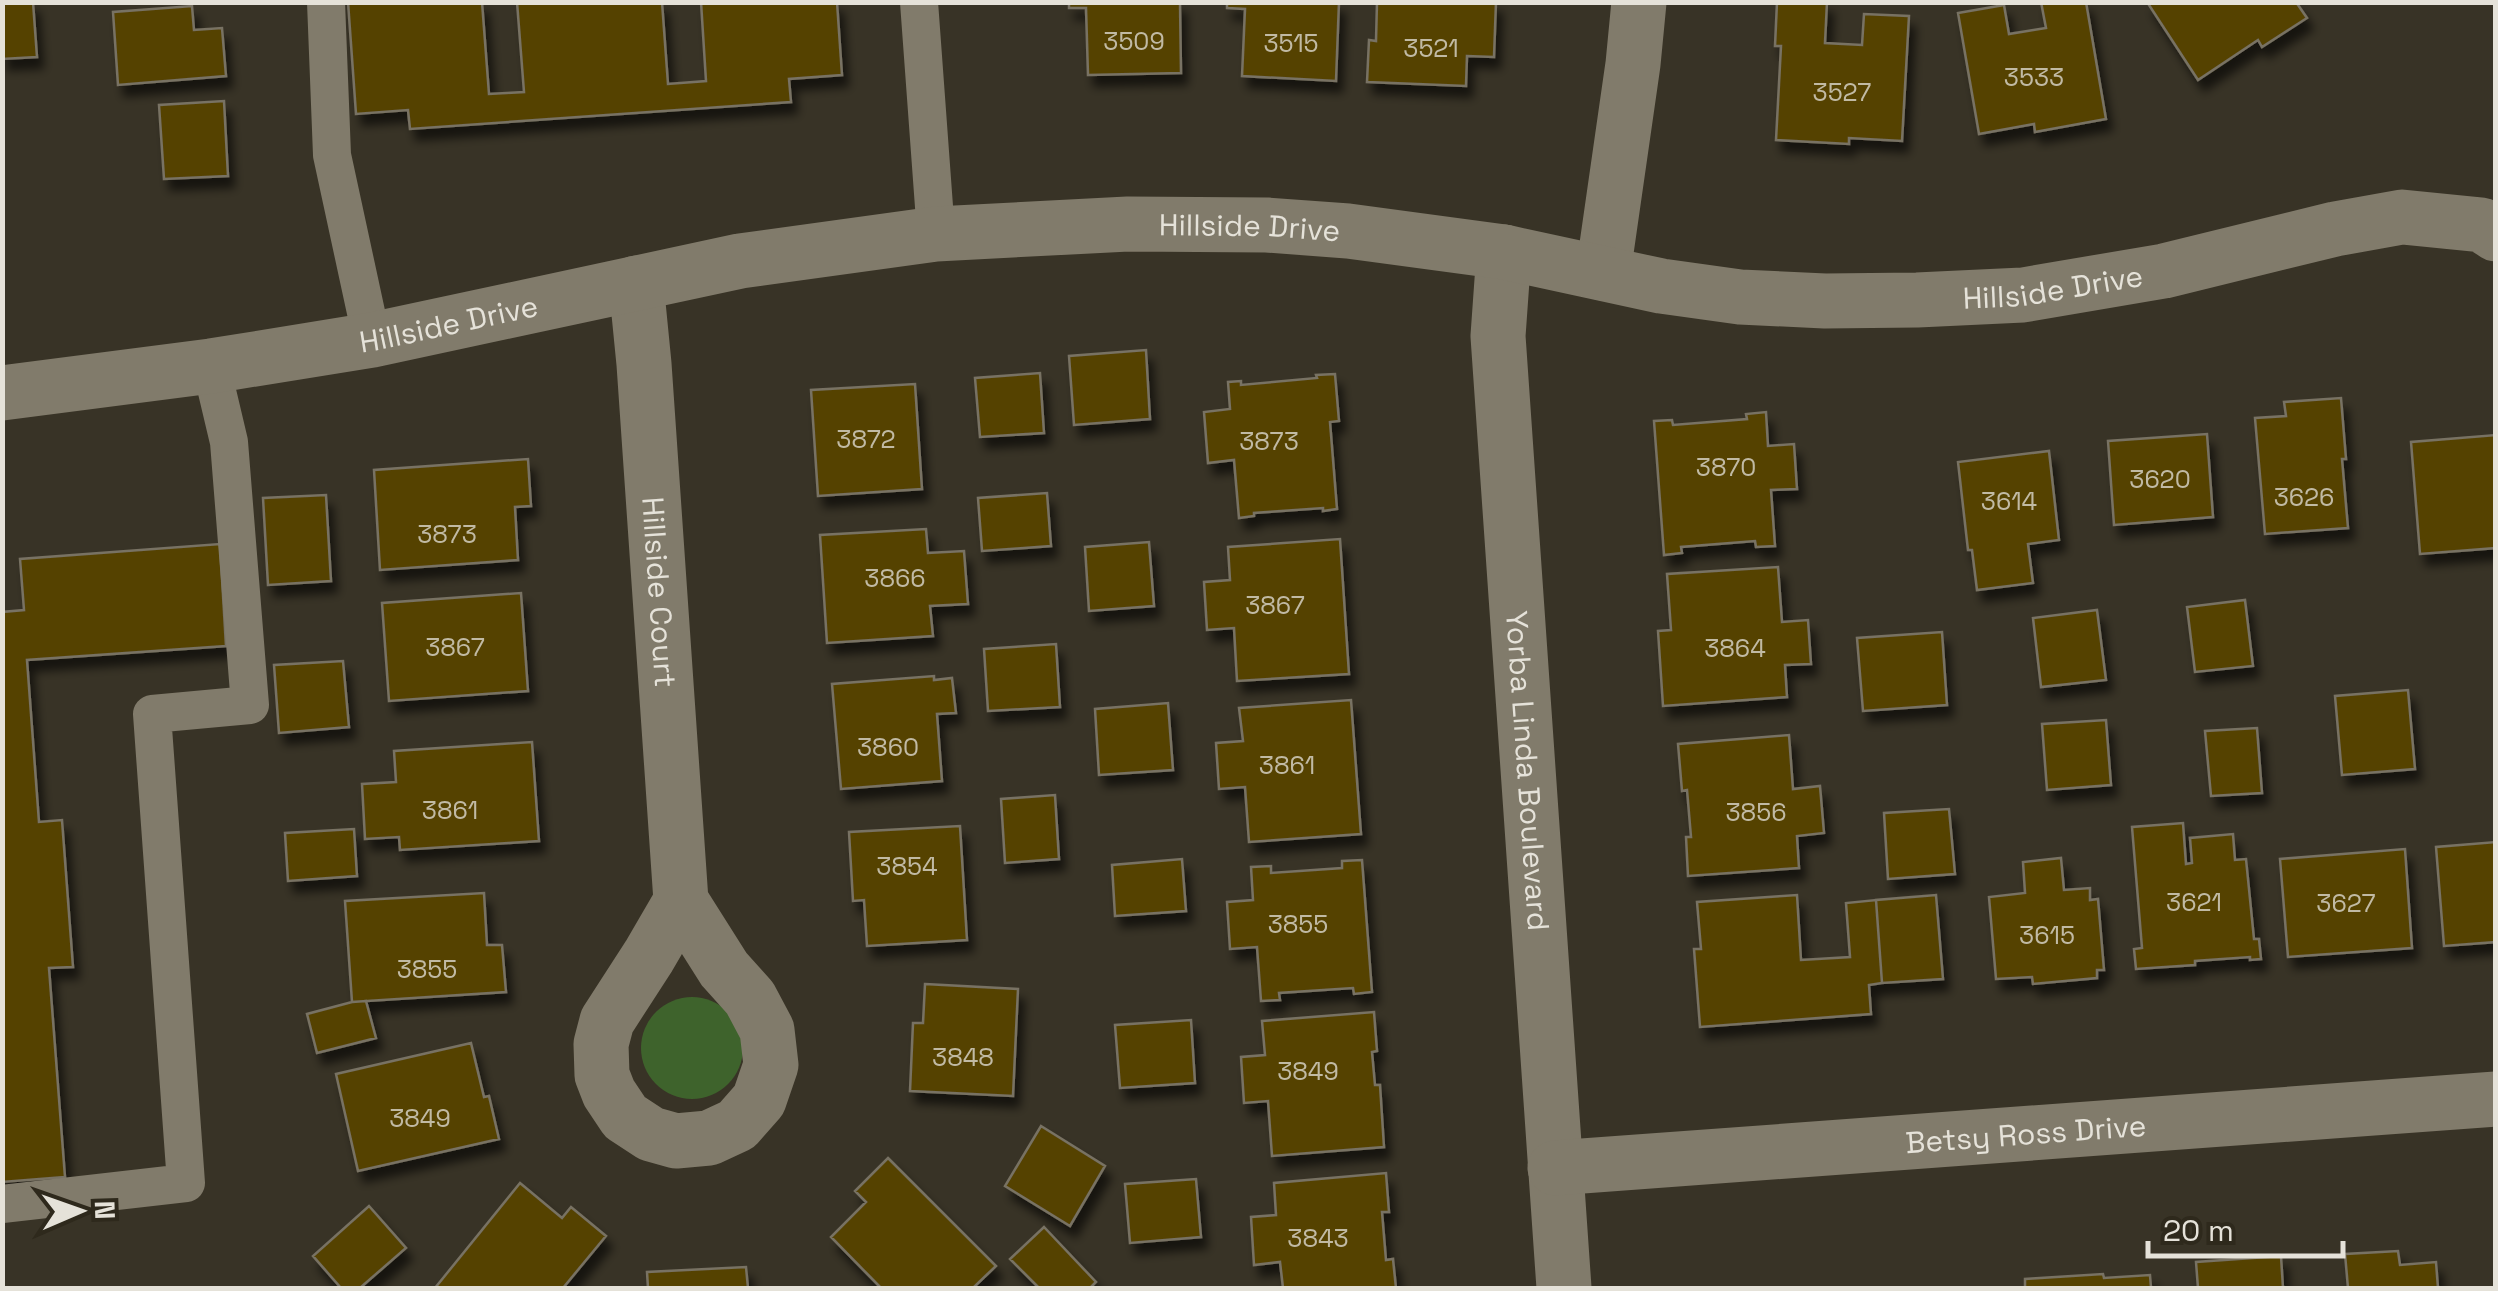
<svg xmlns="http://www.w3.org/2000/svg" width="2498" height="1291" font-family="'Space Grotesk',sans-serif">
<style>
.green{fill:#3e632c}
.building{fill:#554206;stroke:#787263;stroke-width:2.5;filter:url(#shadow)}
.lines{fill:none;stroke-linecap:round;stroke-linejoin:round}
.service{stroke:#817b6b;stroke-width:38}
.minor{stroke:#817b6b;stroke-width:55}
.labels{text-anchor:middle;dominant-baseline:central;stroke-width:9;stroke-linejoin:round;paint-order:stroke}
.number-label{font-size:25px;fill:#c1baa4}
.street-label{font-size:30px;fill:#e5e2d9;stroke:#2e291c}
</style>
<defs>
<filter id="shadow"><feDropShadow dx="6" dy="11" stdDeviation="5" flood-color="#0009"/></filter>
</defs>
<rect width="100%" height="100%" fill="#383326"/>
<path class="green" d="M641 1048a51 51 0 1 1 102 0a51 51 0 1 1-102 0Z"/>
<path class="building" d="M2 2H33L37 57 2 59Z
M348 2H482L489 94 524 92 517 2H662L668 84 706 81 701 2H837L842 75 789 79 791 102 410 129 408 110 356 114Z
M1069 2H1180L1181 73 1088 75 1086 8H1069Z
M1227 2H1339L1336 81 1242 76 1245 9 1227 8Z
M1377 2H1496L1494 57 1467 56 1466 86 1367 82 1369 40 1376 41Z
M1777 2H1827L1825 43 1862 45 1864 14 1909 16 1902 141 1849 138V144L1776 140 1781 46H1775Z
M2041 2H2086L2106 119 2035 132 2034 124 1979 134 1958 13 2004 5 2009 34 2046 28Z
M2147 2H2296L2307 18 2262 47 2258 40 2198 80Z
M192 6 194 30 222 28 226 76 118 85 113 12Z
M224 101 228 176 164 179 159 105Z
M1146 350 1150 419 1074 425 1069 356Z
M1040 373 1044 433 980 437 975 378Z
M1335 374 1339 421 1330 422 1337 509 1323 511V508L1254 513V516L1239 518 1234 460 1208 463 1204 412 1230 409 1228 382 1241 381V385L1317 378 1316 375Z
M915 384 922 489 818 496 811 390Z
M2341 398 2346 459H2342L2348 528 2265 534 2255 418 2286 416 2284 402Z
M1766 412 1768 446 1794 444 1797 489 1771 490 1775 546 1756 547 1755 541 1681 547 1682 553 1664 555 1654 421 1672 420 1673 425 1747 419 1746 414Z
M2207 434 2213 517 2114 525 2108 441Z
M2496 435V548L2420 554 2411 442Z
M2049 451 2059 540 2028 544 2033 583 1977 590 1972 550H1968L1958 462Z
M528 459 531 506 515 507 518 560 380 570 374 470Z
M1047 493 1051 546 982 551 978 498Z
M326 495 331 581 268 585 263 498Z
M926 529 928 553 964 551 968 604 930 606 933 636 827 643 820 535Z
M1340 539 1349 674 1237 681 1234 628 1207 630 1204 582 1230 580 1228 547Z
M1149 542 1154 606 1089 611 1085 547Z
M220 544 226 646 27 660 39 822 62 820 73 967 49 968 65 1177 2 1182V612L24 610 20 559Z
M1778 567 1782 622 1808 620 1811 664 1785 665 1787 697 1663 706 1658 631 1671 630 1667 574Z
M521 593 528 691 389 701 382 603Z
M2245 600 2253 666 2195 672 2187 607Z
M2097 610 2106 680 2041 687 2033 618Z
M1942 632 1947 705 1863 711 1857 638Z
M1056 644 1060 707 988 711 984 649Z
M343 661 349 727 279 733 274 665Z
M934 676V680L952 678 956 713 937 714 942 781 841 789 832 684Z
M2408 690 2415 769 2342 775 2335 696Z
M1351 700 1361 834 1249 842 1245 787 1219 789 1216 743 1243 741 1239 708Z
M1168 703 1173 770 1099 775 1095 709Z
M2106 720 2111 785 2047 790 2042 724Z
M2257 728 2262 793 2211 796 2205 731Z
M1789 735 1793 789 1820 786 1824 833 1797 836 1799 868 1688 876 1686 837H1691L1687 790 1682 791 1678 744Z
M532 742 539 841 400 850 399 837 365 839 362 784 396 782 394 751Z
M1055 795 1059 859 1005 863 1001 799Z
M1949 809 1955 874 1888 879 1884 813Z
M2183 823 2186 864 2192 863 2190 838 2233 834 2235 860 2246 859 2254 939H2259L2261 959 2250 960V957L2195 961V965L2136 969 2134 949 2142 948 2132 827Z
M960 826 967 940 867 946 864 900 853 901 849 832Z
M354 829 357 876 288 881 285 833Z
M2496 842V942L2444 946 2436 847Z
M2405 849 2412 948 2288 957 2280 859Z
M2061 858 2064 890 2090 888V900L2098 899 2104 970H2097V978L2033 984 2032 977 1996 979 1989 897 2025 893 2023 862Z
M1182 859 1186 911 1115 916 1112 865Z
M1362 860 1372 992 1354 994 1353 988 1279 993 1280 1000 1261 1001 1257 947 1230 949 1227 902 1253 900 1251 867 1271 866V873L1342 868V861Z
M484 893 487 945H502L506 992 352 1002 345 901Z
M1797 895 1801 960 1850 957 1846 903 1876 900 1882 983 1869 985 1871 1014 1700 1027 1694 949H1701L1697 902Z
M1936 895 1943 979 1882 983 1876 900Z
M925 984 1018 989 1013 1096 910 1091 913 1023H923Z
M366 1001 376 1038 317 1053 307 1014 352 1002Z
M1374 1012 1377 1051 1372 1052 1375 1085H1380L1384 1147 1272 1156 1268 1101 1244 1103 1241 1057 1265 1055 1262 1021Z
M1191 1020 1195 1083 1120 1088 1115 1025Z
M471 1043 484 1097 489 1096 499 1139 358 1171 336 1074Z
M1041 1126 1105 1166 1070 1226 1005 1186Z
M888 1158 996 1266 973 1288H881L831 1237 866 1202 855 1191Z
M1386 1173 1389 1212H1382L1386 1260 1393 1259 1396 1288H1283L1280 1262 1254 1265 1251 1217 1276 1215 1274 1183Z
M1196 1179 1201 1237 1130 1243 1125 1184Z
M520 1183 562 1218 571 1207 606 1236 563 1288H435Z
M369 1206 406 1248 360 1288H341L313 1256Z
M1044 1227 1096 1282 1090 1288H1039L1010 1259Z
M2398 1251 2400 1265 2436 1262 2438 1288H2348L2345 1254Z
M2281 1256 2283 1288H2198L2196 1262Z
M746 1267 748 1288H648L647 1272Z
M2103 1274 2104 1278 2150 1275 2151 1288H2025V1279Z"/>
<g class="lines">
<path class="service" d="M326 2 332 155 372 340
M919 2 936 234
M2 1204 186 1183 152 714 250 705 229 442 211 366"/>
<g class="minor">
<path id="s1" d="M1504 252 1498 336 1564 1288"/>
<path d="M1603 273 1633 64 1639 2"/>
<path id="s2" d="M636 283 644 364 681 901 724 969 750 998 767 1030 771 1065 759 1100 737 1125 709 1138 676 1141 651 1134 625 1117 609 1093 602 1075 601 1044 607 1021 649 956 681 901"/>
<path id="s3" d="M2 393 211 366 372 340 740 261 936 234 1128 224 1267 225 1348 231 1504 252 1661 286 1740 297 1825 301 1917 300 2023 295 2164 271 2335 229 2402 217 2482 225 2496 234"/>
<path id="s4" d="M1555 1168 2496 1099"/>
</g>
</g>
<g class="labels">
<g class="number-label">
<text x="1134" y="41">3509</text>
<text x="1291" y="43">3515</text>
<text x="1431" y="48">3521</text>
<text x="2034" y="77">3533</text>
<text x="1842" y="92">3527</text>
<text x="866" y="439">3872</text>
<text x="1269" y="441">3873</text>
<text x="1726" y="467">3870</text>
<text x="2160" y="479">3620</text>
<text x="2304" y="497">3626</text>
<text x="2009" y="501">3614</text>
<text x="447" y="534">3873</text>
<text x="895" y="578">3866</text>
<text x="1275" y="605">3867</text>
<text x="455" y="647">3867</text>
<text x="1735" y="648">3864</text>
<text x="888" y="747">3860</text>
<text x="1287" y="765">3861</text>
<text x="450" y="810">3861</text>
<text x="1756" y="812">3856</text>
<text x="907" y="866">3854</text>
<text x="2194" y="902">3621</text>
<text x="2346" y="903">3627</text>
<text x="1298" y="924">3855</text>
<text x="2047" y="935">3615</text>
<text x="427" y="969">3855</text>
<text x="963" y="1057">3848</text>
<text x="1308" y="1071">3849</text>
<text x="420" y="1118">3849</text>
<text x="1318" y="1238">3843</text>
</g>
<g class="street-label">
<text stroke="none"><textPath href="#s3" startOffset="1262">Hillside Drive</textPath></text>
<text stroke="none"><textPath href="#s3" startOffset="2072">Hillside Drive</textPath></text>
<text stroke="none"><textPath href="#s3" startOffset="452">Hillside Drive</textPath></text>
<text stroke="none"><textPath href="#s2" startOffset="310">Hillside Court</textPath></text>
<text stroke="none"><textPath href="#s1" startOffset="520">Yorba Linda Boulevard</textPath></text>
<text stroke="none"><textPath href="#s4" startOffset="472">Betsy Ross Drive</textPath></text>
</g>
</g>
<rect width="2498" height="1291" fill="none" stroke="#e5e2d9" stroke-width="10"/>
<g transform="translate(80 1211) rotate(88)" stroke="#2e291c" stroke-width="8" paint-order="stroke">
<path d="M0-8L18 38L0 25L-18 38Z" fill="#e5e2d9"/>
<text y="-15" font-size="28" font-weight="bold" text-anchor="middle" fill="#e5e2d9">N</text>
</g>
<path d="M2148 1241v15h195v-15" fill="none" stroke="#e5e2d9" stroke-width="5"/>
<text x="2163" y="1241" font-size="30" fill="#e5e2d9" stroke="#2e291c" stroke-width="8" paint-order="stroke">20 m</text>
</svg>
